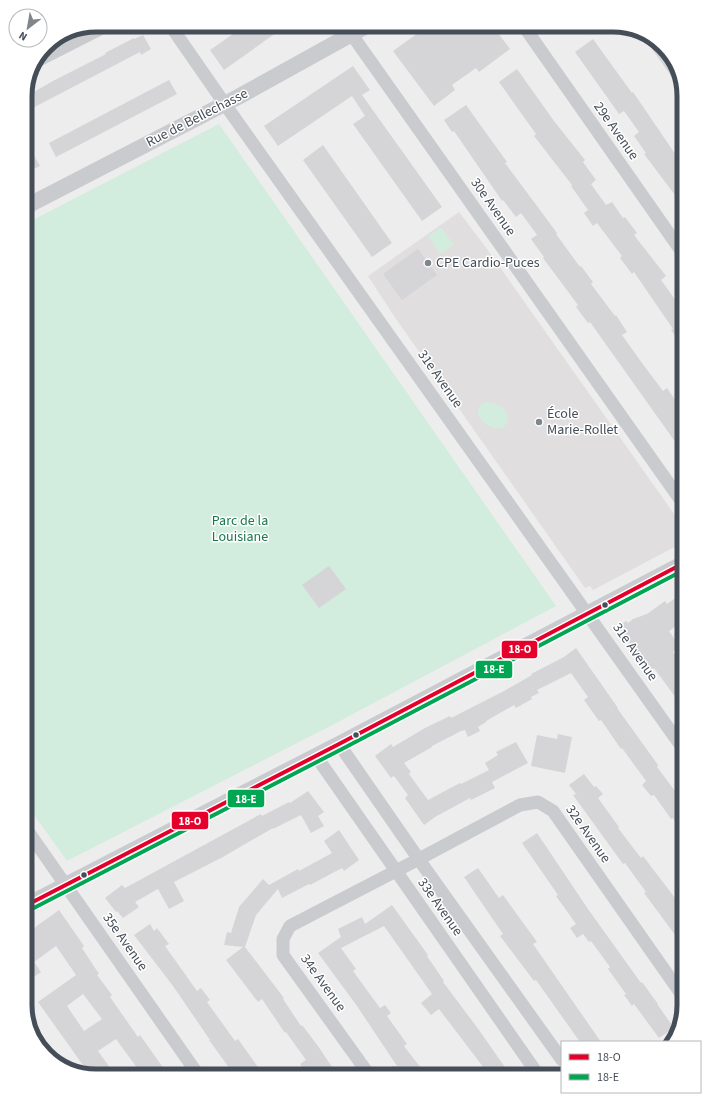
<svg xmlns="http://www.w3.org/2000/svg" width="709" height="1101" font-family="'Source Sans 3',sans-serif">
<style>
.education{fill:#e0dede}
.green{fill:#d2ecde}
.building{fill:#d5d5d7;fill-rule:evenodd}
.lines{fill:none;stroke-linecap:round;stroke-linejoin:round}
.minor{stroke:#c9cbce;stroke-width:13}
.tertiary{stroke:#c9cbce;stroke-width:16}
.bus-1-casing{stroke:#fff;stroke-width:7}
.bus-2-casing{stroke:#fff;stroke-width:7}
.bus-1{stroke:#e4002b;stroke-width:4}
.bus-2{stroke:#00a651;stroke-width:4}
.poi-dot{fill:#80868c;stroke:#fff;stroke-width:1.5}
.bus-dot{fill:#454e58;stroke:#fff;stroke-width:1.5}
.labels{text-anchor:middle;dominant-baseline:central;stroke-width:3;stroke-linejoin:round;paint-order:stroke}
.street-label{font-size:14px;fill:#454e58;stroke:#fff}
.poi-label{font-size:14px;fill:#454e58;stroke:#fff;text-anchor:start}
.park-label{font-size:14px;fill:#1a764d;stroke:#fff}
.rim{fill:none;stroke:#454e58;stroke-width:5}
.line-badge{stroke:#fff;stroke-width:1.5}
.badge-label{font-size:11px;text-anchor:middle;font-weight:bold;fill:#fff}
</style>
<rect width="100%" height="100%" fill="#eeeded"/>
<path class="education" d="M459 212 487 249 684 528V542L593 590 590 586 585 588 394 316 368 276Z"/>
<path class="green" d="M219 124 556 606 338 722 67 861 25 802V224Z
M441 227 454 245 440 254 428 236Z
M485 402C497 402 506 407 508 419L505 426C491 436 466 411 485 402Z"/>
<path class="building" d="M246 25H287L224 70 210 50Z
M429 25H492L510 49 479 72 476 68 452 85 455 90 434 106 393 51Z
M143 35 151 49 141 55 140 52 25 112V97L53 81 106 54 105 53 134 38V39Z
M649 36 652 37 677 65 683 93 645 39Z
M593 39 632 93 633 92 646 111 684 167V207L644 154 646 153 634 136 639 132 624 111 619 114 575 52Z
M353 66 370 90 362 95 442 207 422 221 353 124 365 116 352 96 278 146 264 126Z
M517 69 554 121 585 160 583 162 596 180 591 184 598 194 606 205 612 202 623 218 625 217 637 233 634 235 666 276 661 280 676 301 684 296V348L671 330 673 329 634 272 632 274 620 258 622 256 597 223 593 226 584 213 588 210 571 186 572 185 534 136 536 134 499 82Z
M169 80 177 94 56 157 49 143Z
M466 105 507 162 505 163 557 233 556 234 580 267 581 266 593 282 591 284 615 316 616 315 627 332 622 335 642 363 663 391 667 388 684 413V437L676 443 590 322 588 323 576 307 578 305 543 258 544 257 531 239 537 235 521 213 516 217 503 200 502 201 454 131 452 132 444 120Z
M323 145 392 243 372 257 303 160Z
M32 152 40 166 25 173V156Z
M418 249 437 275 402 300 383 274Z
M329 566 346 589 319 608 302 585Z
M684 592V620L669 631 680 647 673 652 684 667V709L654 668 649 671 618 626 626 621 628 623 633 619 647 614 665 601 667 604Z
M576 648 618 708H617L658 765 657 767 684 803V834L673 818 671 819 654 795 651 796 642 785 646 781 622 748 621 749 601 720 599 721 584 700 588 697 571 673 537 690 539 693 531 697 532 699 516 708 514 705 486 721V722L478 727 480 731 468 737 465 730 461 731 432 746V747L404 763 411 772 409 774 428 800 460 783 461 784 489 770 485 763 498 755 496 752 516 742 528 763 492 782 495 788 471 800 470 798 435 817 424 825 405 798 408 795 394 776 391 778 375 756 391 744 393 747 425 728 450 716 451 718 504 691 532 675 531 674 564 657Z
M558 734 572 737 565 773 531 766 537 735 557 739Z
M584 774 594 787 596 786 603 794 598 798 619 827 618 828 641 858 643 856 678 902 675 904 684 916V947L644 893 646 892 625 863 623 864 573 795 576 794 569 785Z
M308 791 324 812 318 816 324 826 311 833 301 815 273 829V828L221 858 174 882 184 901 169 909 158 889 135 902 139 907 123 918 117 911 116 912 105 898 122 885 125 888 261 814 262 816 289 802 290 803Z
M339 830 359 860 344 871 342 868 310 885 309 884 282 898 278 889 256 915 245 947 284 998 283 999 301 1026 302 1025 318 1046 338 1076H308L300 1064 306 1060 286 1032 285 1033 262 999 258 1002 226 960 243 947 224 945 227 932 231 933 239 907 263 879 269 885 298 869 299 871 332 853 324 841Z
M537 833 588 909 641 983 642 982 658 1004H657L674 1028 659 1038 634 1004 632 1006 624 995 626 994 608 969 610 967 591 941 589 942 583 934 577 938 570 928 576 924 556 896 558 895 522 843Z
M478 868 499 898 503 895 537 942 533 944 601 1042H580L536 980 534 981 500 936 503 934 464 877Z
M392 905 428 955 427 956 444 981 443 982 479 1030 511 1076H490L439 1009 431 1015 421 1003 432 994 384 926 341 948 356 969 353 971 380 1008 385 1005 391 1013 387 1016 407 1044 404 1046 427 1076H392V1066H397L357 1006 318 953 341 937 338 929 362 917 365 924Z
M59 910 84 946 82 948 99 974 97 975 112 995 110 997 138 1037 140 1035 169 1076H143L116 1039 98 1051 116 1076 90 1075 38 1002 76 975 56 946 34 962 41 972 25 983V931L32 926 34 928ZM83 994 102 1019 84 1031 67 1006Z
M150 924 154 931 157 928 169 944 165 946 197 991 201 988 210 1000 207 1002 235 1041 238 1039 260 1070 251 1076H235L209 1040H210L173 986 134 935Z"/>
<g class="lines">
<path class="minor" d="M170 25 229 110 684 750
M345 25 684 505
M523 25 684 255
M39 60 108 25
M339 744 427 871 562 1060
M316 756 539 1076
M25 827 199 1076
M370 1076 283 955V939L290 926 419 859 520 805 538 802 553 811 684 998"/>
<path class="tertiary" d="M25 207 238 97 368 25
M25 906 339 744 684 563"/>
<defs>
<path id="bus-1" d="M25 906 339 744 684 563"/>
<path id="bus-2" d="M28 911 342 749 684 570"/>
</defs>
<use href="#bus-1" class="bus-1-casing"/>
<use href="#bus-2" class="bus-2-casing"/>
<use href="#bus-1" class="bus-1"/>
<use href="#bus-2" class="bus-2"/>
</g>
<g class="poi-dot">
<circle cx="428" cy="263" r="4"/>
<circle cx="539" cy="422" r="4"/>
</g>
<g class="bus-dot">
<circle cx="605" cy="605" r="3.5"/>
<circle cx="356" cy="735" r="3.5"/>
<circle cx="84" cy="875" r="3.5"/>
</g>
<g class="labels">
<g class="street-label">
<text transform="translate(197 118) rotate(-27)">Rue de Bellechasse</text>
<text transform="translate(616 131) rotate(55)">29e Avenue</text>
<text transform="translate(493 207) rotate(55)">30e Avenue</text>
<text transform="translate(440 379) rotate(55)">31e Avenue</text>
<text transform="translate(635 652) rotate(55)">31e Avenue</text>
<text transform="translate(588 834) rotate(55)">32e Avenue</text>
<text transform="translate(440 907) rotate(55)">33e Avenue</text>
<text transform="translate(125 942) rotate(55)">35e Avenue</text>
<text transform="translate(323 983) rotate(54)">34e Avenue</text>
</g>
<g class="poi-label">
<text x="436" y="263">CPE Cardio-Puces</text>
<text x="547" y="414">École<tspan x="547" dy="16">Marie-Rollet</tspan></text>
</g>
<g class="park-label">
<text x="240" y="521">Parc de la<tspan x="240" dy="16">Louisiane</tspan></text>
</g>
</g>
<path d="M0 0H709V1101H0ZM96 32H613A64 64 0 0 1 677 96V1005A64 64 0 0 1 613 1069H96A64 64 0 0 1 32 1005V96A64 64 0 0 1 96 32Z" fill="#fff" fill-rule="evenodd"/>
<path class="rim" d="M96 32H613A64 64 0 0 1 677 96V1005A64 64 0 0 1 613 1069H96A64 64 0 0 1 32 1005V96A64 64 0 0 1 96 32Z"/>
<g class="line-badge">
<rect x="501" y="640" width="37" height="19" rx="4" fill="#e4002b"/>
<rect x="475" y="660" width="38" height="19" rx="4" fill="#00a651"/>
<rect x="227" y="789" width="38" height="19" rx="4" fill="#00a651"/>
<rect x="171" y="811" width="38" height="19" rx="4" fill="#e4002b"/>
</g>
<g class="badge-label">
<text x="520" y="653">18-O</text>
<text x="494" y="673">18-E</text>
<text x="246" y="803">18-E</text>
<text x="190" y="825">18-O</text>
</g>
<rect x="561" y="1041" width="140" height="52" fill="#ffffff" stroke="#b5b8bc"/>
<rect x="569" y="1054" width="20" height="6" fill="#e4002b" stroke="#b5b8bc"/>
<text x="597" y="1061" font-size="12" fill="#454e58">18-O</text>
<rect x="569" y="1074" width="20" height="6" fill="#00a651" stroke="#b5b8bc"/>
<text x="597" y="1081" font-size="12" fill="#454e58">18-E</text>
<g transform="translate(28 28) rotate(211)"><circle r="19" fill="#ffffff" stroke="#b5b8bc"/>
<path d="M0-3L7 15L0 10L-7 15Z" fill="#80868c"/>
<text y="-6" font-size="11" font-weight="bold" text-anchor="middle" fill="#454e58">N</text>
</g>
</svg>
